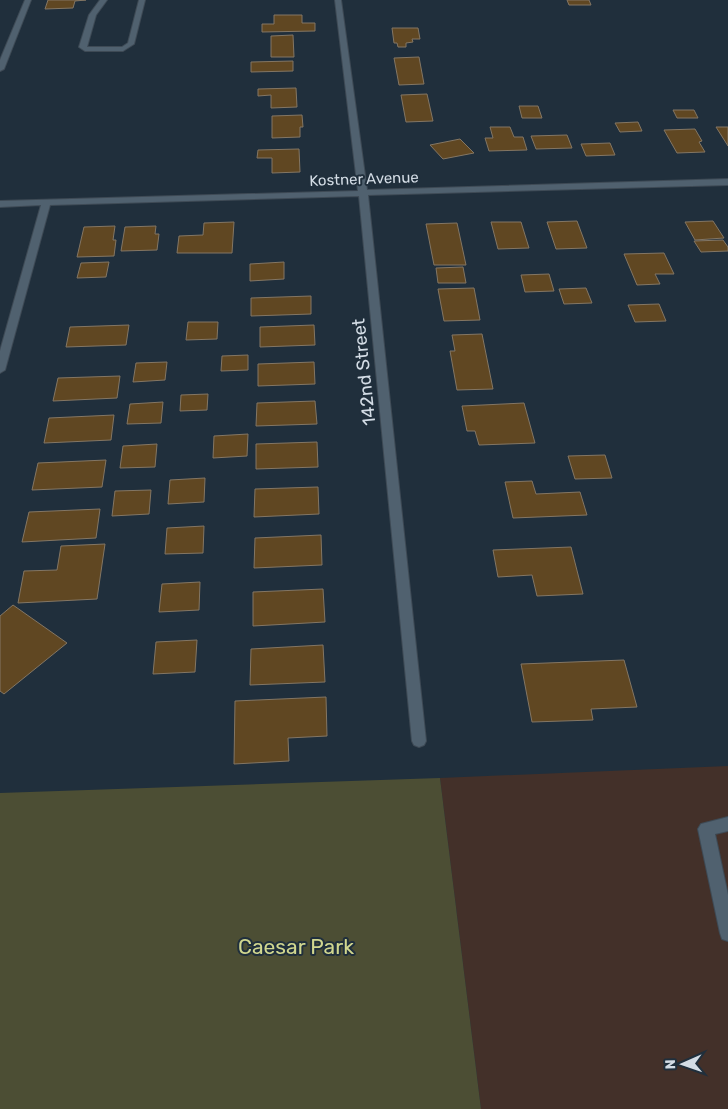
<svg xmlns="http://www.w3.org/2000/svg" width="728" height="1109" font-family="Rubik,sans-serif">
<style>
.education{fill:#433029}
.green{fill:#4c4e34}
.building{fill:#604722;stroke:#837664}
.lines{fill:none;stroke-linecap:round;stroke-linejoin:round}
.minor-casing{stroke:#3e4a55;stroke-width:2}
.minor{fill:#50616f;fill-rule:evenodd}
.labels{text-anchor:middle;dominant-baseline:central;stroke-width:4;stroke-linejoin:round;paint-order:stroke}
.far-street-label{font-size:15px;fill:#d3dce5;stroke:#202f3c}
.street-label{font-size:18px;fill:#d3dce5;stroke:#202f3c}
.near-park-label{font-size:21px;fill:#d1d78f;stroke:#202f3c}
</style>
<rect width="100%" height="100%" fill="#202f3c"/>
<path class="education" d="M728 766V1109H481L440 778Z"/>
<path class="green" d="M440 778 481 1109H0V793Z"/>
<path class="building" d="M48 0H86L75 1 73 8 45 9Z
M567 0H589L591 5H569Z
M274 15H302V23H315V31L262 32V24H274Z
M392 28H418L420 39H412L413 42 406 43V47H398L397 43H394Z
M293 35 294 57H271V36Z
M419 57 424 84 399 85 394 58Z
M293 61V71L251 72V62Z
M296 88 297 107 271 108V95L258 96V89Z
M427 94 433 121 406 122 401 95Z
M519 106H538L542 118H522Z
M673 110H694L698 118H677Z
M302 115 303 127H300V137L272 138V116Z
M638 122 642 131 620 132 615 123Z
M490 127H510L514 137H523L527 150 489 151 485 138H493Z
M716 127H728V146Z
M695 129 702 141 699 142 705 152 677 153 664 130Z
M567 135 572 148 536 149 531 136Z
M460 139 474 153 443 159 430 145Z
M610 143 615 155 586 156 581 144Z
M299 149 300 172 272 173V158H257L258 150Z
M577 221 587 248 556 249 547 222Z
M713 221 724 238 695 240 685 222Z
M234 222 232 253H177L179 236 203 235 204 223Z
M491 222H521L529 248 498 249Z
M457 223 466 265H434L426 224Z
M115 226 113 240H116L114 256 77 257 84 227Z
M156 226 155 234H159L157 250 121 251 125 227Z
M723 240 728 247V251L701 252 694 241Z
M664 253 674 274H655L660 284 637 285 624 254Z
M109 262 106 277 77 278 81 263Z
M284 262V279L250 281V264Z
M463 267 466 283H438L436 268Z
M549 274 554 291 525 292 521 275Z
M474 288 480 320 444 321 438 289Z
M586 288 592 303 564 304 559 289Z
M311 296V314L251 316V298Z
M659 304 666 321 635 322 628 305Z
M188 322H218L217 339 186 340Z
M129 325 126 345 66 347 70 327Z
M314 325 315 345 260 347V327Z
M482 334 493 389 457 390 450 351H455L452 335Z
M248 355V370L221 371 222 356Z
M167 362 165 380 133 382 136 363Z
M314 362 315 384 258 386V364Z
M120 376 117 398 53 401 58 378Z
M208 394 207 410 180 411 181 395Z
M315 401 317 424 256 426 257 403Z
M163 402 161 423 127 424 130 404Z
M524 403 535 443 479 445 475 431H467L462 406Z
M114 415 111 440 44 443 49 418Z
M248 434 247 456 213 458 214 436Z
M317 442 318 467 256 469V444Z
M157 444 155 467 120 468 123 446Z
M605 455 612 478 575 479 568 456Z
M106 460 102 487 32 490 38 463Z
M205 478 204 502 168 504 170 480Z
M532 481 536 494 580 492 587 515 513 518 505 482Z
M318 487 319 514 254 517 255 489Z
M151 490 149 514 112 516 115 491Z
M100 509 96 538 22 542 29 512Z
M204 526 203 553 165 554 167 528Z
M321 535 322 565 254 568 255 538Z
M105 544 97 599 18 603 24 571 57 570 61 546Z
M571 547 583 594 537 596 532 575 498 577 493 550Z
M200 582 199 610 159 612 162 584Z
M323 589 325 622 253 626V592Z
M13 605 67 643 4 694 0 691V616Z
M197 640 195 672 153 674 156 642Z
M323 645 325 682 250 685 251 649Z
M624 660 637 707 591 709 593 720 532 722 521 664Z
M326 697 327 736 288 738 289 761 234 764 235 701Z"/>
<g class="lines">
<defs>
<path id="minor" d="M25 0H31L4 69 0 71V60Z
M100 0H107L96 15 87 47H122L128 43 139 0H145L134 44 123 51H85L79 47 89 15Z
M335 0H341L367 190 728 179V185L368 195 426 741 424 745 419 747 414 745 412 741 359 196 50 205 5 370 0 373V351L41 205 0 207V201L358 191Z
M728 817V831L715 834 728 895V941L722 939 720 933 698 829 701 824Z"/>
</defs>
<use href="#minor" class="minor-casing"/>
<use href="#minor" class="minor"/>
</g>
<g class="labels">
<g class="far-street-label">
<text transform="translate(364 179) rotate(-2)">Kostner Avenue</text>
</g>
<g class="street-label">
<text transform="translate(364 372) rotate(-96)">142nd Street</text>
</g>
<g class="near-park-label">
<text x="296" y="946">Caesar Park</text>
</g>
</g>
<g transform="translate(683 1064) rotate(268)" stroke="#202f3c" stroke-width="4" paint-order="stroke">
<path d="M0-4L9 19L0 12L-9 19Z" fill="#d3dce5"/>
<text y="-8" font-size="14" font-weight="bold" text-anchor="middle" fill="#d3dce5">N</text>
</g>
</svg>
